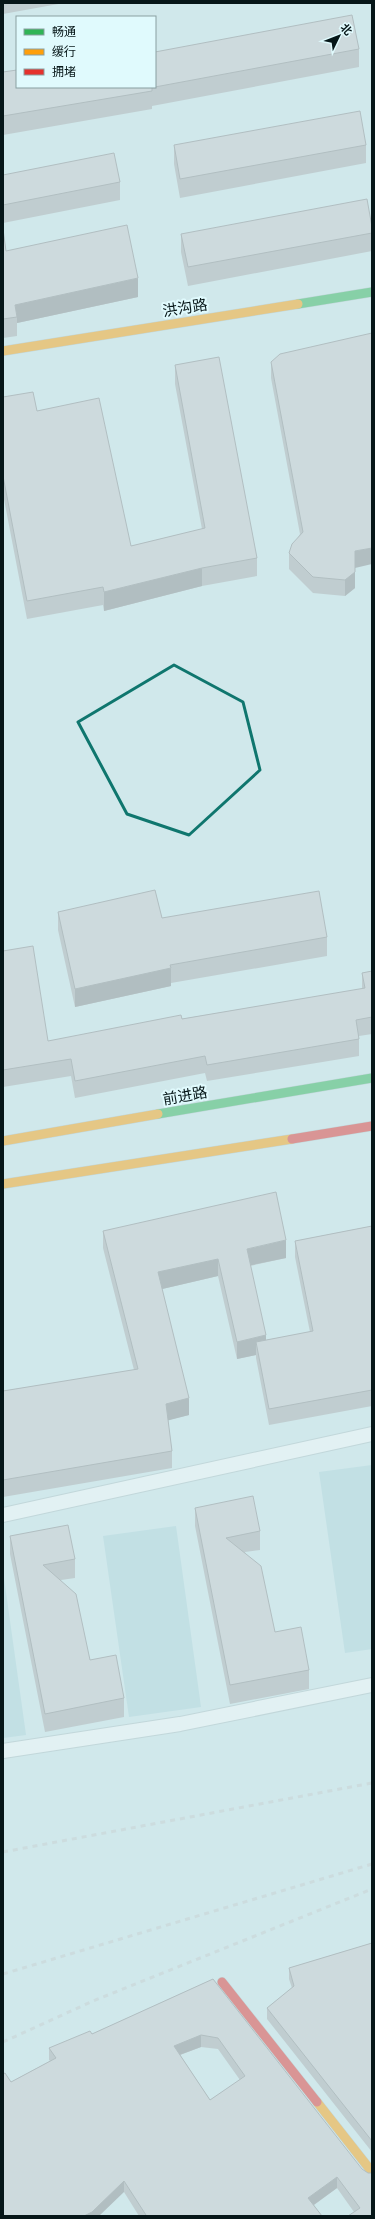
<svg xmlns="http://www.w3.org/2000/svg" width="375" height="2219" font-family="Signika,'Noto Sans SC',sans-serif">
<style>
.green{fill:#b1d7dc}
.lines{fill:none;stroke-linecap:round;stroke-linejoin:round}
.lane-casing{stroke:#b1c4c6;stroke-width:16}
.fast-casing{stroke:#b1c4c6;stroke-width:10}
.slow-casing{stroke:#b1c4c6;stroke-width:10}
.jam-casing{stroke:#b1c4c6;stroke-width:10}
.lane{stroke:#f8fcfc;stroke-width:14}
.fast{stroke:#30b455;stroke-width:9}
.slow{stroke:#ff9f0a;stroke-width:9}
.jam{stroke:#e5322d;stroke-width:9}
.rail{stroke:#c8cecf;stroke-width:3;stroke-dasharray:5 5;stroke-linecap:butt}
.wall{fill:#adaeaf;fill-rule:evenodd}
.shaded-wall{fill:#8d8d8f}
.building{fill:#c9cacc;stroke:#8d8d8f;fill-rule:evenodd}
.marked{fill:none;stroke:#0f766e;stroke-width:3;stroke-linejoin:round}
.labels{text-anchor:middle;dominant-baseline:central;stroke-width:4;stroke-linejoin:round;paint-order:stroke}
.street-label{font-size:15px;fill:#061618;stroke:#e0fafd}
</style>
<rect width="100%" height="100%" fill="#d0e8eb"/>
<path class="green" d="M372 1465V1649L345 1653 319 1472Z
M176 1526 201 1707 129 1717 103 1536Z
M3 1571 26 1735 3 1738Z"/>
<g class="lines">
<defs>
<path id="lane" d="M3 1515 372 1434
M3 1751 180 1724 372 1685"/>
<path id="fast" d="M298 304 372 292
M158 1114 372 1078"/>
<path id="slow" d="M3 351 298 304
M3 1141 158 1114
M3 1184 292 1139
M317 2102 372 2172"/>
<path id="jam" d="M292 1139 372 1126
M222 1982 317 2102"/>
</defs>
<use href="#lane" class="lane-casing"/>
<use href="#fast" class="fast-casing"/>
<use href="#slow" class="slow-casing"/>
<use href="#jam" class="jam-casing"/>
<use href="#lane" class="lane"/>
<use href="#fast" class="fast"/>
<use href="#slow" class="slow"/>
<use href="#jam" class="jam"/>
<path class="rail" d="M3 1852 372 1783
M3 1974 372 1864
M3 2042 93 2001 372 1889"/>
</g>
<path class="wall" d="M3 3H64L3 14Z
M359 49V67L152 106V109L3 135V72Z
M174 145H366V163L180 198 174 164Z
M3 175 120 182V200L3 223Z
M372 227V251L188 286 181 252V234Z
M3 229 6 251 138 297 17 323V336L3 338Z
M271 362 355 568V588L345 596 313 593 289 569V553L300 534 271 378Z
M175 365 257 558V576L202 586 104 611 103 605 27 619 3 494V397L37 411 131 546 202 529 175 384Z
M58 912 162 918 327 937V956L171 983V986L75 1007 58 930Z
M3 951 48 1041 362 989V973L372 971V1034L359 1036V1056L207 1081 205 1073 75 1098 71 1076 3 1087Z
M372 1226V1406L269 1425 256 1358V1355L237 1359 218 1276 162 1289 189 1415 168 1420 172 1451V1468L3 1497V1391L134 1370 103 1248V1231L286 1258 250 1266 266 1340 310 1332 295 1257V1241Z
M195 1508 260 1531V1550L245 1552 275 1632 309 1670V1689L230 1704 195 1526Z
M10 1536 75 1559V1578L61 1580 90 1660 124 1698V1717L45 1732 10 1554Z
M372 1943V2152L267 2019V2008L292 1988 289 1979V1968Z
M213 1979 372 2216 354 2212 337 2188 314 2205 322 2216H139L124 2192 11 2082 50 2061 49 2060V2048L92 2034ZM201 2047 218 2049 240 2080 210 2100 180 2055Z"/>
<path class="shaded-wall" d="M138 278V297L17 323V317L15 305Z
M372 548V564L355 568V588L345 596V580L355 551Z
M202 568V586L104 611V592Z
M171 968V986L75 1007V989Z
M286 1240V1258L247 1266V1249Z
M218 1259V1276L158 1290V1272Z
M266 1335V1352L256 1342V1355L237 1359V1342Z
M189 1398V1415L166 1421V1404Z
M201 2035V2047L174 2057V2046Z
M337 2177V2188L308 2209V2198Z
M124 2181V2192L99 2216H84Z"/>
<path class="building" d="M352 15 359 49 155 87V52Z
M17 70V87H154H152V91L3 116V72Z
M360 111 366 145 180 179 174 145Z
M114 153 120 182 3 205V175Z
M367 199 372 227V233L188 267 181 234Z
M127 225 138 278 15 305 17 317 3 319V229L6 251Z
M372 333V548L355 551V572L345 580 313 577 289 553 292 544 303 532 271 362 280 354Z
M219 357 257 558 202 568 104 592 103 587 27 601 3 476V397L33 392 37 411 99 398 131 546 205 528 175 365Z
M155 890 162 918 319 891 327 937 170 965 171 968 75 989 58 912Z
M33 946 48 1041 181 1015 182 1019 365 988 362 973 372 971V1017L356 1020 359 1039 207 1065 205 1056 75 1081 71 1059 3 1070V951Z
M276 1192 286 1240 247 1249 266 1335 237 1342 218 1259 158 1272 189 1398 166 1404 172 1451 3 1480V1391L138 1369 103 1231Z
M372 1226V1390L269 1409 256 1342 313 1331 295 1241Z
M253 1496 260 1531 226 1538 261 1566 275 1632 301 1627 309 1670 230 1685 195 1508Z
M68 1525 75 1559 43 1565 76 1594 90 1660 116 1655 124 1698 45 1714 10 1536Z
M372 1943V2141L267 2008 294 1986 289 1968Z
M213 1979 362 2169 368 2173H372V2216H348L360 2208 337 2177 308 2198 322 2216H144L146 2215 124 2181 92 2212 84 2216H3V2074L5 2073 11 2082 56 2058 49 2048 90 2031 92 2034ZM201 2035 218 2038 245 2076 210 2100 174 2046Z"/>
<path d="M0 0H375V2219H0ZM174 665 243 702 260 770 189 835 127 814 78 722Z" fill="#d0e8eb" fill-opacity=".55" fill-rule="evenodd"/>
<path class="marked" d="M174 665 243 702 260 770 189 835 127 814 78 722Z"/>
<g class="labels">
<g class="street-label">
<text transform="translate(185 308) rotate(-9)">洪沟路</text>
<text transform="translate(185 1096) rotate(-10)">前进路</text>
</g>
</g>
<rect width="375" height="2219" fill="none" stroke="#061618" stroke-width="8"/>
<rect x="16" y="16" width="140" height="72" fill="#e0fafd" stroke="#899fa1"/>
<rect x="24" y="29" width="20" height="6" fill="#30b455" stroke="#899fa1"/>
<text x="52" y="36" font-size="12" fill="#061618">畅通</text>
<rect x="24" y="49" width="20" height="6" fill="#ff9f0a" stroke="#899fa1"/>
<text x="52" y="56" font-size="12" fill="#061618">缓行</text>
<rect x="24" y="69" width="20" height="6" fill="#e5322d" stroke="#899fa1"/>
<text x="52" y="76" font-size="12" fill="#061618">拥堵</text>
<g transform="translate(339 36) rotate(47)" stroke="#e0fafd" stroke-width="3" paint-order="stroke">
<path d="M0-3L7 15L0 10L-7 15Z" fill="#061618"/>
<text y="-6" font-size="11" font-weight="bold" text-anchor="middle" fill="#061618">北</text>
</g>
</svg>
